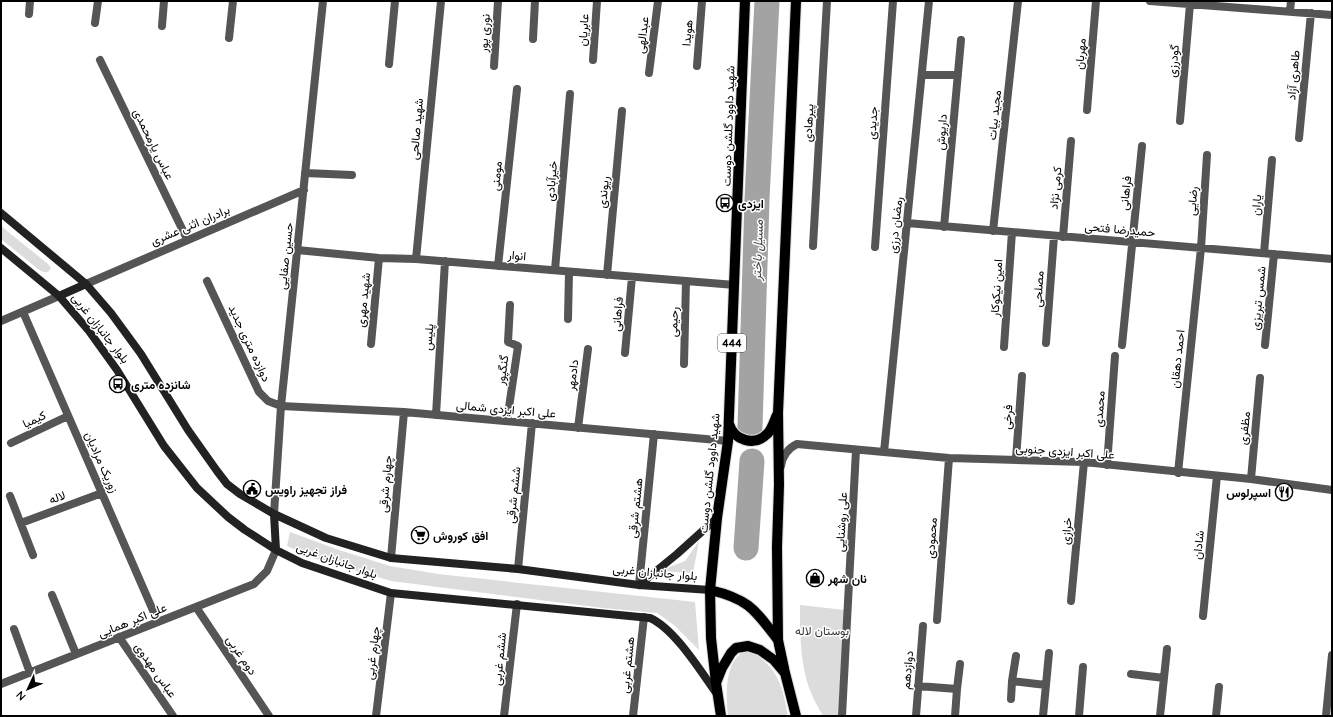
<svg xmlns="http://www.w3.org/2000/svg" width="1333" height="717" font-family="Quicksand,Vazirmatn,sans-serif">
<style>
.green{fill:#dcdcdc}
.lines{fill:none;stroke-linecap:round;stroke-linejoin:round}
.river{stroke:#a3a3a3;stroke-width:25}
.primary-casing{stroke:#dbdbdb;stroke-width:12}
.minor{stroke:#555;stroke-width:8}
.secondary{stroke:#222;stroke-width:8}
.primary{stroke:#000;stroke-width:10}
.labels{text-anchor:middle;dominant-baseline:central;stroke-width:3;stroke-linejoin:round;paint-order:stroke}
.shield{fill:#fff;stroke:#4c4c4c;stroke-width:1}
.shield-label{font-size:11px;font-weight:bold;fill:#000}
.street-label{font-size:12px;fill:#000;stroke:#fff}
.poi-label{font-size:12px;font-weight:bold;fill:#000;stroke:#fff;text-anchor:start}
.park-label{font-size:12px;fill:#333;stroke:#fff}
.water-label{font-size:13px;font-style:italic;fill:#444;stroke:#fff}
</style>
<rect width="100%" height="100%" fill="#fff"/>
<path class="green" d="M1 226 48 264 51 268 48 272H43L38 269 1 239Z
M290 532 339 550 390 566 438 574 695 602 699 650 674 625 657 613 603 608 391 581 314 558 287 546Z
M699 541 693 573 659 571 685 561Z
M800 605 845 610 838 716H823C818 707 813 698 809 688 800 662 800 632 800 605Z
M743 652C753 651 758 655 765 662 781 676 784 696 788 716H728C726 698 724 663 743 652Z"/>
<g class="lines">
<path class="river" d="M750 427 757 199 767 1
M746 548 752 461"/>
<defs>
<path id="primary" d="M729 424C734 440 754 447 767 434 772 430 774 421 777 415
M710 590C749 599 755 610 778 640
M785 673 778 640 777 547 779 485 778 413 796 1
M716 683 711 638 710 590 717 518 728 441 745 1
M721 716 716 683 722 668 731 653 736 648 748 646 760 650 774 660 785 673 796 716"/>
</defs>
<use href="#primary" class="primary-casing"/>
<path class="minor" d="M1150 1 1332 15
M1290 11 1291 1
M29 14 30 1
M95 23 98 1
M162 26 164 1
M229 38 233 1
M533 39 535 1
M100 60 187 239
M593 60 597 1
M389 64 395 1
M494 66 498 1
M697 66 702 1
M649 73 658 1
M922 75H958
M1087 110 1096 1
M1180 121 1190 4
M1299 138 1311 13
M305 173 352 175
M907 223 1332 259
M944 227 961 40
M993 231 1018 1
M1063 237 1071 141
M813 246 827 1
M875 247 893 1
M297 250 379 258 416 259 735 285
M1264 253 1272 160
M416 259 441 1
M498 266 517 89
M555 270 570 94
M607 275 622 111
M207 281 259 392 268 401 281 406 404 412 728 441
M86 284 304 190
M23 312 158 622
M568 319 569 272
M1 321 59 296
M1046 343 1054 236
M371 344 379 258
M1122 345 1142 146
M1265 345 1274 254
M1004 347 1012 232
M625 353 632 277
M684 364 686 281
M436 415 445 261
M507 421 518 346 508 342 510 305
M578 428 588 349
M11 443 68 416
M884 452 929 1
M1016 459 1022 376
M1107 465 1115 356
M781 466C782 457 788 448 797 444L949 458 1084 462 1251 479 1332 490
M1178 473 1201 248 1207 155
M1251 479 1260 378
M10 496 33 555
M274 514 281 406 323 1
M21 523 102 493
M391 558 404 412
M518 569 532 423
M639 585 654 434
M52 595 76 654
M1071 601 1084 462
M196 607 269 716
M1203 616 1217 476
M937 620 949 458
M14 629 30 673
M119 637 173 716
M1131 674 1164 678
M1012 681 1016 656
M1 684 254 584 267 571 276 550
M918 686 957 689 955 716
M957 689 960 664
M1011 699 1012 681 1046 685
M376 716 391 593
M504 716 517 604
M633 716 644 617
M842 716 856 450
M916 716 923 626
M1043 716 1049 653
M1079 716 1083 667
M1160 716 1167 649
M1216 716 1219 687
M1326 716 1332 655"/>
<path class="secondary" d="M1 213 86 284 111 313 141 354 188 430 217 471 227 484 240 494 274 514 326 538 391 558 518 569 639 585 710 590
M1 248 59 296 89 331 117 370 164 446 197 488 228 517 245 530 276 550 302 563 391 593 650 618C675 629 701 672 717 694
M59 296 86 284
M274 514 276 550
M639 585 677 554 717 518"/>
<use href="#primary" class="primary"/>
</g>
<defs>
<symbol id="bus-ring" viewBox="-11 -11 22 22"><circle r="9.5" fill="#fff" stroke="#000" stroke-width="1.5"/><path d="M-5-6H5V4H4V6H2V4H-2V6H-4V4H-5ZM-3.5-4V0h7V-4ZM-3.5 1.2v1.5H-2V1.2ZM2 1.2v1.5H3.5V1.2Z" fill="#000"/></symbol>
<symbol id="civic-ring" viewBox="-11 -11 22 22"><circle r="9.5" fill="#fff" stroke="#000" stroke-width="1.5"/><path d="M-.6-6.5H3V-4.5H.6V-3L4-1V1h2V6H-6V1h2V-1L-.6-3ZM-1.2 2.5V6h2.4V2.5Z" fill="#000"/></symbol>
<symbol id="restaurant-ring" viewBox="-11 -11 22 22"><circle r="9.5" fill="#fff" stroke="#000" stroke-width="1.5"/><path d="M-5-6h1v4h1v-4h1v4h1v-4h1v5L-1.5 .5V6h-2V.5L-5-1ZM5-6V6H3V1.5H1.5Q1.5-4 5-6Z" fill="#000"/></symbol>
<symbol id="supermarket-ring" viewBox="-11 -11 22 22"><circle r="9.5" fill="#fff" stroke="#000" stroke-width="1.5"/><path d="M-6-5.5h2.5l.6 2H6L4.5 2H-2.5L-4.4-4H-6ZM-1.5 3.2a1.3 1.3 0 1 0 .1 0ZM3 3.2a1.3 1.3 0 1 0 .1 0Z" fill="#000"/></symbol>
<symbol id="shop-ring" viewBox="-11 -11 22 22"><circle r="9.5" fill="#fff" stroke="#000" stroke-width="1.5"/><path d="M-5-2.5h2.3a2.7 3.5 0 0 1 5.4 0H5L5.5 6h-11ZM-1.5-2.5h3a1.5 2.3 0 0 0-3 0Z" fill="#000"/></symbol>
</defs>
<g fill-rule="evenodd">
<use href="#bus-ring" x="715" y="193" width="20" height="20"/>
<use href="#bus-ring" x="108" y="374" width="20" height="20"/>
<use href="#civic-ring" x="242" y="479" width="20" height="20"/>
<use href="#restaurant-ring" x="1274" y="482" width="20" height="20"/>
<use href="#supermarket-ring" x="410" y="525" width="20" height="20"/>
<use href="#shop-ring" x="805" y="568" width="20" height="20"/>
</g>
<g class="labels">
<rect class="shield" x="718" y="334" width="28" height="18" rx="3"/>
<g class="shield-label">
<text x="732" y="343">444</text>
</g>
<g class="street-label">
<text transform="translate(583 30) rotate(-86)">عابریان</text>
<text transform="translate(484 33) rotate(-86)">نوری پور</text>
<text transform="translate(687 33) rotate(-85)">هویدا</text>
<text transform="translate(642 35) rotate(-83)">عبدالهی</text>
<text transform="translate(1080 54) rotate(-85)">مهربان</text>
<text transform="translate(1173 61) rotate(-85)">گودرزی</text>
<text transform="translate(1293 75) rotate(-85)">طاهری آزاد</text>
<text transform="translate(994 115) rotate(-84)">مجید بیات</text>
<text transform="translate(808 123) rotate(-87)">پیرهادی</text>
<text transform="translate(872 123) rotate(-86)">جدیدی</text>
<text transform="translate(728 126) rotate(-88)">شهید داوود گلشن دوست</text>
<text transform="translate(416 129) rotate(-85)">شهید صالحی</text>
<text transform="translate(941 132) rotate(-85)">داریوش</text>
<text transform="translate(154 144) rotate(64)">عباس یارمحمدی</text>
<text transform="translate(496 176) rotate(-84)">مومنی</text>
<text transform="translate(551 181) rotate(-85)">خیرآبادی</text>
<text transform="translate(1055 188) rotate(-85)">کرمی نژاد</text>
<text transform="translate(603 192) rotate(-84)">ریوندی</text>
<text transform="translate(1125 193) rotate(-84)">فراهانی</text>
<text transform="translate(1192 201) rotate(-86)">رضایی</text>
<text transform="translate(1256 205) rotate(-85)">یاران</text>
<text transform="translate(190 225) rotate(-23)">برادران اثنی عشری</text>
<text transform="translate(895 225) rotate(-84)">رمضان درزی</text>
<text transform="translate(1120 229) rotate(5)">حمیدرضا فتحی</text>
<text transform="translate(517 255) rotate(5)">انوار</text>
<text transform="translate(285 256) rotate(-84)">حسین صفایی</text>
<text transform="translate(996 288) rotate(-86)">امین نیکوکار</text>
<text transform="translate(1038 289) rotate(-86)">مصلحی</text>
<text transform="translate(1258 298) rotate(-84)">شمس تبریزی</text>
<text transform="translate(363 300) rotate(-84)">شهید مهری</text>
<text transform="translate(617 314) rotate(-85)">فراهانی</text>
<text transform="translate(673 322) rotate(-88)">رحیمی</text>
<text transform="translate(101 328) rotate(52)">بلوار جانبازان غربی</text>
<text transform="translate(428 337) rotate(-86)">پلیس</text>
<text transform="translate(250 343) rotate(65)">دوازده متری جدید</text>
<text transform="translate(1177 359) rotate(-84)">احمد دهقان</text>
<text transform="translate(502 370) rotate(-82)">گنگپور</text>
<text transform="translate(572 375) rotate(-83)">دادمهر</text>
<text transform="translate(506 409) rotate(5)">علی اکبر ایزدی شمالی</text>
<text transform="translate(1099 409) rotate(-86)">محمدی</text>
<text transform="translate(1007 417) rotate(-86)">فرخی</text>
<text transform="translate(34 419) rotate(-25)">کیمیا</text>
<text transform="translate(1244 428) rotate(-84)">مظفری</text>
<text transform="translate(1065 451) rotate(4)">علی اکبر ایزدی جنوبی</text>
<text transform="translate(102 462) rotate(66)">زوریک مرادیان</text>
<text transform="translate(709 473) rotate(-84)">شهید داوود گلشن دوست</text>
<text transform="translate(385 484) rotate(-85)">چهارم شرقی</text>
<text transform="translate(513 495) rotate(-84)">ششم شرقی</text>
<text transform="translate(57 497) rotate(-20)">لاله</text>
<text transform="translate(635 508) rotate(-84)">هشتم شرقی</text>
<text transform="translate(841 522) rotate(-87)">علی روشنایی</text>
<text transform="translate(1066 531) rotate(-85)">خرازی</text>
<text transform="translate(931 538) rotate(-86)">محمودی</text>
<text transform="translate(1198 545) rotate(-84)">شادان</text>
<text transform="translate(337 560) rotate(20)">بلوار جانبازان غربی</text>
<text transform="translate(655 572) rotate(5)">بلوار جانبازان غربی</text>
<text transform="translate(132 620) rotate(-22)">علی اکبر همایی</text>
<text transform="translate(372 653) rotate(-83)">چهارم غربی</text>
<text transform="translate(242 655) rotate(56)">دوم غربی</text>
<text transform="translate(499 659) rotate(-84)">ششم غربی</text>
<text transform="translate(627 665) rotate(-84)">هشتم غربی</text>
<text transform="translate(156 670) rotate(55)">عباس مهدوی</text>
<text transform="translate(907 670) rotate(-85)">دوازدهم</text>
</g>
<g class="poi-label">
<text x="738" y="203">ایزدی</text>
<text x="131" y="384">شانزده متری</text>
<text x="265" y="489">فراز تجهیز راویس</text>
<text x="1271" y="492" text-anchor="end">اسپرلوس</text>
<text x="433" y="535">افق کوروش</text>
<text x="828" y="578">نان شهر</text>
</g>
<g class="park-label">
<text x="822" y="630">بوستان لاله</text>
</g>
<g class="water-label">
<text transform="translate(757 250) rotate(-88)">مسیل باختر</text>
</g>
</g>
<rect width="1333" height="717" fill="none" stroke="#000000" stroke-width="4"/>
<g transform="translate(28 689) rotate(226)" stroke="#ffffff" stroke-width="3" paint-order="stroke">
<path d="M0-3L7 15L0 10L-7 15Z" fill="#000000"/>
<text y="-6" font-size="11" font-weight="bold" text-anchor="middle" fill="#000000">N</text>
</g>
</svg>
